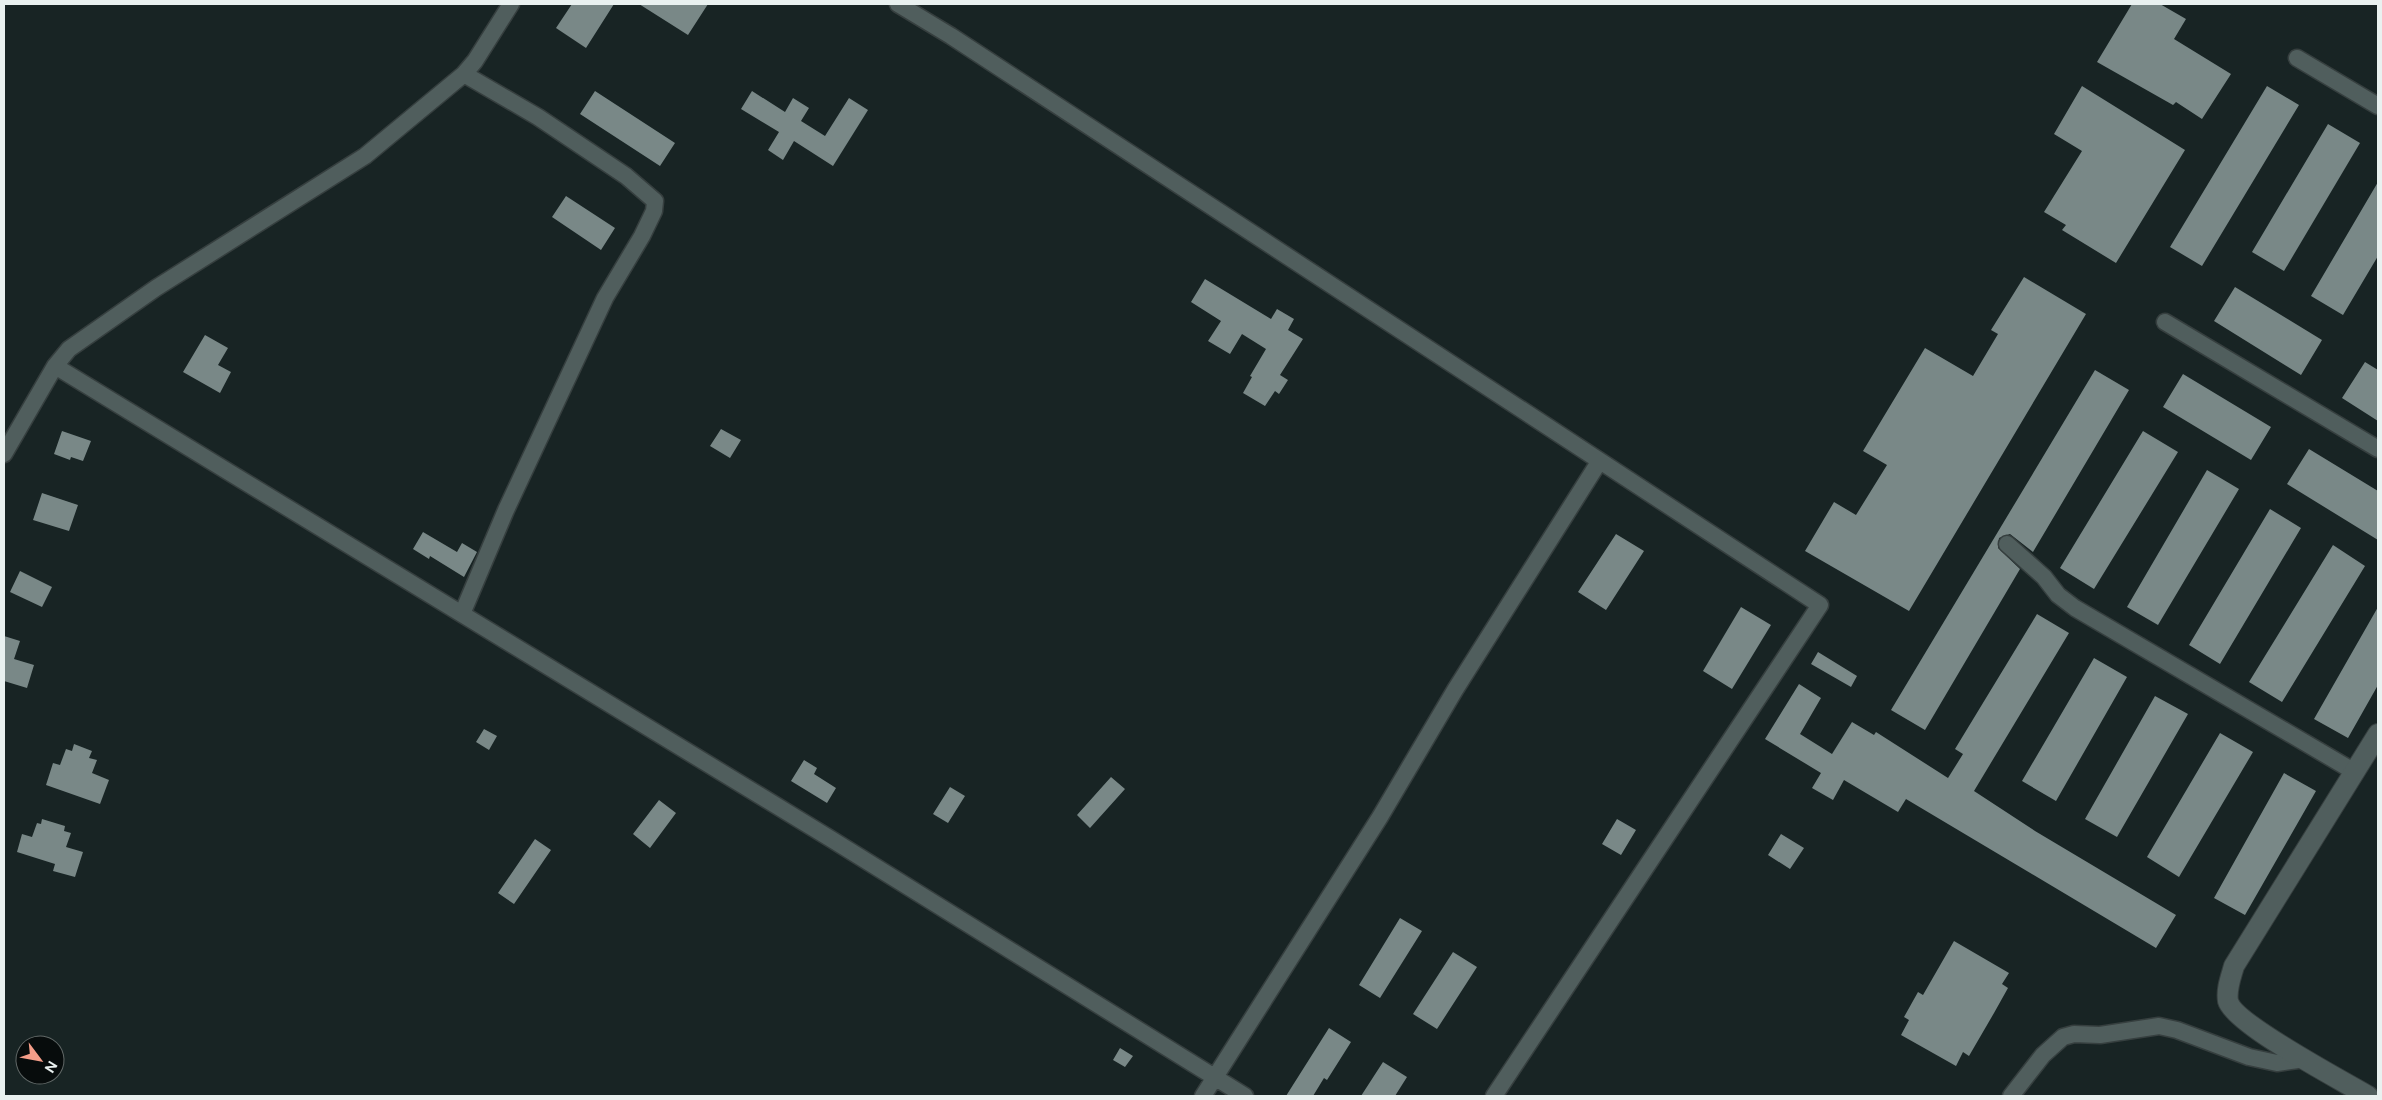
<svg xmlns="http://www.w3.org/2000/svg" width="2382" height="1100" font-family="Figtree,sans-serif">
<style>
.building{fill:#798887}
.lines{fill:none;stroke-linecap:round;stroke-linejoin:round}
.minor-casing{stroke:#363f3f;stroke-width:19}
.tertiary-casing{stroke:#363f3f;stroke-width:22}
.minor{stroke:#505e5d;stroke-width:16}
.tertiary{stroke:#505e5d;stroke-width:20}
</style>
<rect width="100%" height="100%" fill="#182424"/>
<path class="building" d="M572 4H614L586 48 556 28Z
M639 4H708L688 35Z
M2132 4H2160L2186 19 2174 39 2231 74 2202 119 2176 102 2173 105 2097 62Z
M2082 86 2185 150 2116 263 2062 230 2066 225 2044 212 2082 151 2054 134Z
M2267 86 2299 105 2202 266 2170 247Z
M595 91 675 143 660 166 580 114Z
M752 91 785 112 793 98 809 108 801 121 825 136 849 98 868 110 833 166 794 141 783 160 768 150 779 132 741 109Z
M2328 124 2360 143 2284 271 2252 252Z
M2378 182V256L2343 315 2311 296Z
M566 196 615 228 601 250 552 217Z
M2024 277 2086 314 1909 611 1805 551 1834 502 1856 515 1887 465 1863 451 1925 348 1973 376 1998 334 1991 330Z
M1205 279 1271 319 1277 309 1294 319 1288 330 1303 339 1280 375 1288 380 1279 394 1275 391 1265 406 1243 393 1252 377 1250 376 1266 349 1242 334 1230 354 1208 341 1221 321 1191 302Z
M2235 287 2322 340 2301 375 2214 321Z
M205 335 228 348 218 365 231 372 220 393 183 372Z
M2365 362 2378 370V421L2342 398Z
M2095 370 2129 390 2033 552 2010 534 1999 538 1998 548 2020 569 1925 730 1891 710Z
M2183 374 2271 427 2251 460 2163 407Z
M721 429 741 440 730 458 710 446Z
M62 431 91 441 83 461 71 457 70 460 54 454Z
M2143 431 2178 452 2094 589 2060 568Z
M2309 449 2378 491V540L2287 484Z
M2207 470 2239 489 2158 625 2127 607Z
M42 493 78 505 69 531 33 520Z
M2270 509 2301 528 2220 664 2189 645Z
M423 532 457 552 462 543 477 552 464 577 430 556 429 559 413 549Z
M1616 534 1644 551 1606 610 1578 592Z
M2333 545 2365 566 2282 702 2249 682Z
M20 571 52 587 42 607 10 592Z
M1741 607 1771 625 1732 689 1703 671Z
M2378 607V685L2348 738 2314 719Z
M2037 614 2069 633 1974 791 2035 831 2176 915 2156 948 1906 799 1898 812 1844 780 1833 800 1812 788 1821 773 1765 739 1799 684 1821 698 1800 734 1832 754 1852 722 1874 735 1876 732 1948 778 1963 754 1955 749Z
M4 636 20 641 14 659 34 665 27 688 4 681Z
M1818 652 1857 676 1851 687 1811 664Z
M2094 658 2127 677 2056 801 2022 781Z
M2155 696 2188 714 2117 837 2085 819Z
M484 729 497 736 489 750 476 742Z
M2220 733 2253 752 2179 877 2147 857Z
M74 744 92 751 89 758 97 760 92 773 109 780 100 804 46 785 53 763 60 765 66 749 72 751Z
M804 760 817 768 814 774 836 788 827 803 791 781Z
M2284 773 2316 791 2245 915 2214 898Z
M1111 777 1125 789 1090 828 1077 815Z
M950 787 965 796 948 823 933 814Z
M659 800 676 813 650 848 633 834Z
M42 819 65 826 64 831 71 833 66 847 83 852 75 877 53 871 55 864 17 852 22 834 32 837 37 823 41 824Z
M1617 819 1636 830 1621 855 1602 844Z
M1781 834 1804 848 1790 869 1768 855Z
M535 839 551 850 514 904 498 893Z
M1400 918 1422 931 1380 998 1359 985Z
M1954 941 2009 973 2002 984 2008 988 1994 1013 1969 1056 1963 1052 1956 1066 1901 1035 1909 1020 1904 1017 1918 992 1923 995Z
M1453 952 1477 967 1437 1029 1413 1014Z
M1329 1028 1351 1042 1327 1080 1324 1078 1313 1096H1286Z
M1120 1048 1133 1056 1125 1067 1113 1060Z
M1383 1062 1407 1077 1395 1096H1361Z"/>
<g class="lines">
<defs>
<path id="minor" d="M898 4 951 36 1820 605 1494 1096
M2297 58 2378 106
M2165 322 2378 449
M55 366 831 839 1245 1096
M4 454 55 366 69 349 156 288 365 156 464 74 475 61 511 4
M2007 544 2044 577 2058 595 2075 608 2355 772
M462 614 506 510 605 298 642 236 654 211 655 201 626 176 538 117 464 74
M1203 1096 1380 817 1455 690 1599 462
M2011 1096 2043 1055 2063 1037 2074 1034 2100 1035 2159 1026 2177 1030 2249 1057 2277 1063 2305 1059"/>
<path id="tertiary" d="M2368 1096C2343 1081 2234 1024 2228 1001 2226 989 2231 977 2234 966L2378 734"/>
</defs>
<use href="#minor" class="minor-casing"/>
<use href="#tertiary" class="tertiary-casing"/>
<use href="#minor" class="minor"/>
<use href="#tertiary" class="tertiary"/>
</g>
<rect width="2382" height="1100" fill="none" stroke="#e9f1f0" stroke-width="10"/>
<g transform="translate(40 1060) rotate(122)"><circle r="24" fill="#070c0c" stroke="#616867"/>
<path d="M0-4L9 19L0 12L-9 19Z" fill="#f49e89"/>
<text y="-8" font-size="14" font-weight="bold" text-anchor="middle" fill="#e9f1f0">N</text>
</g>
</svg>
